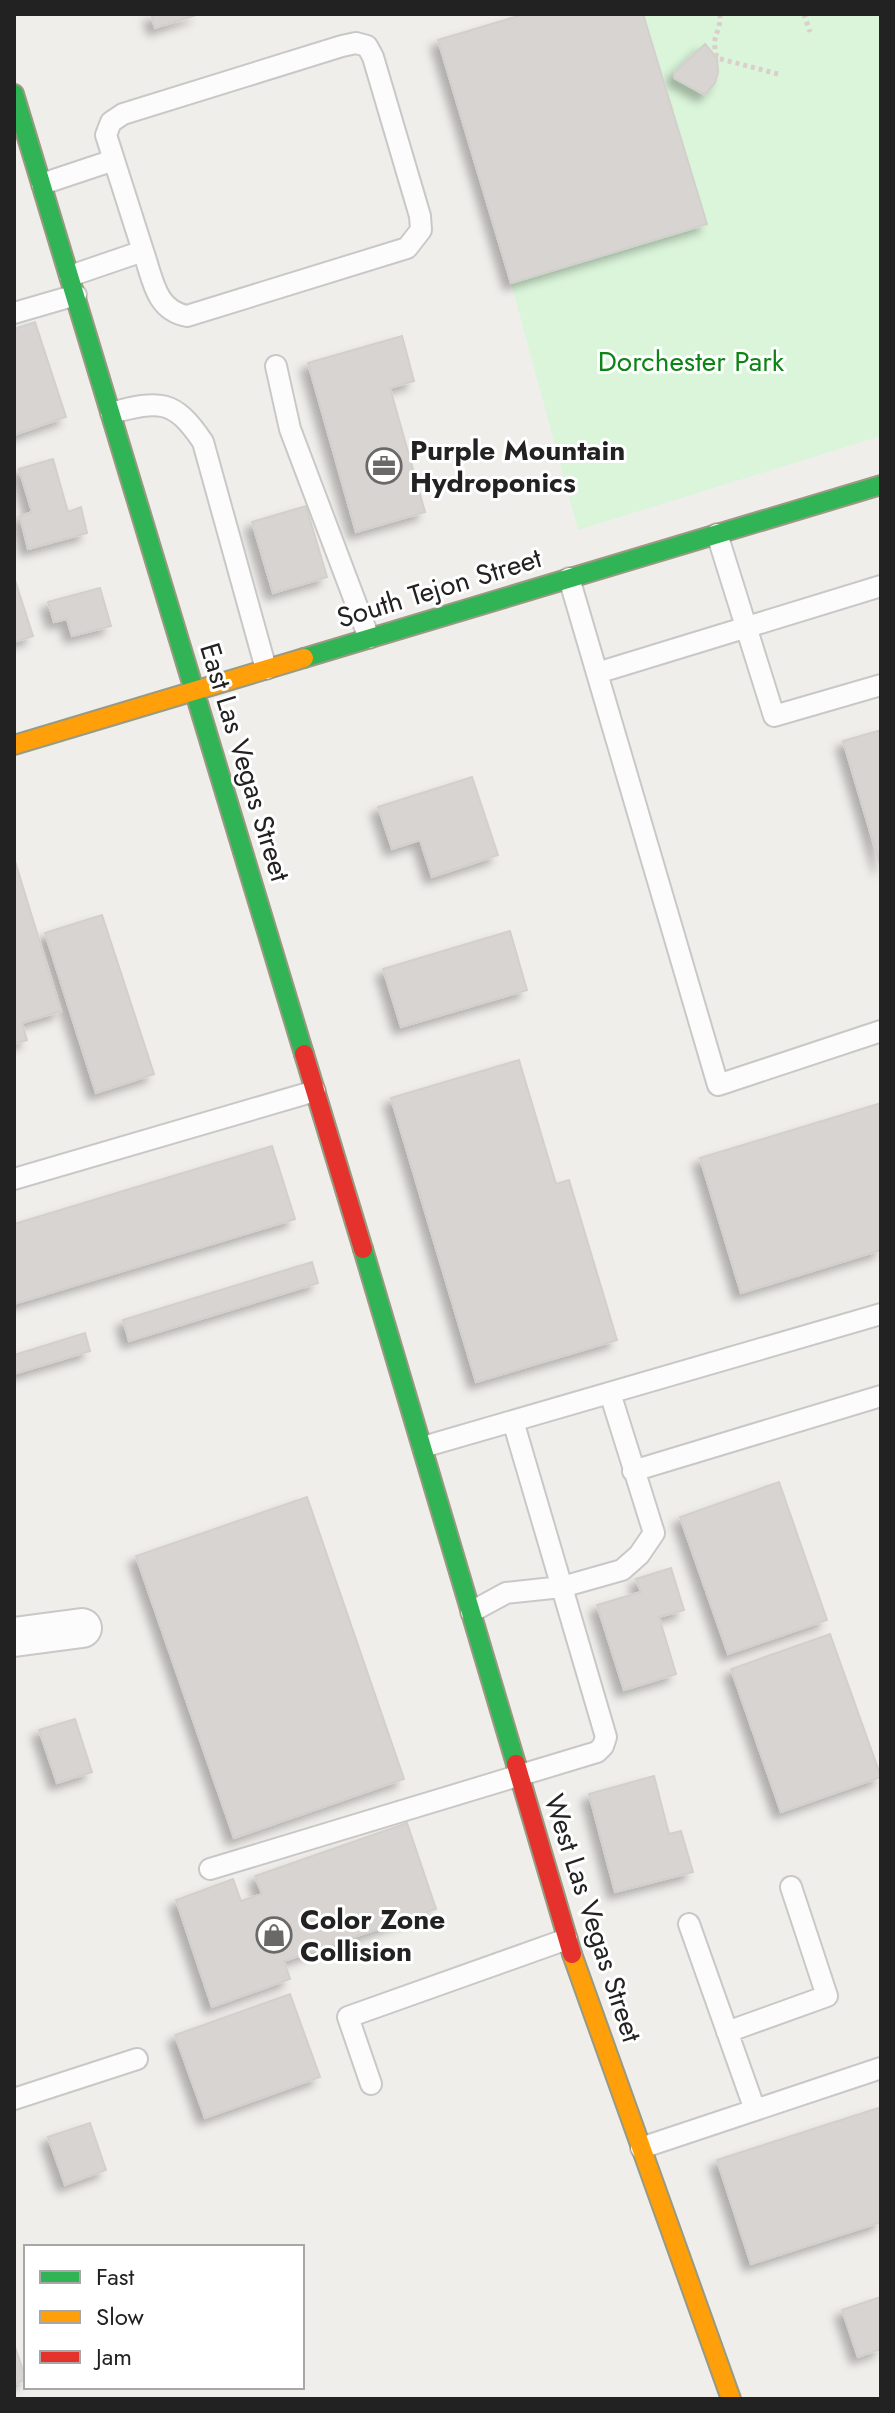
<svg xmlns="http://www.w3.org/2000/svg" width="895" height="2413" font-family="Jost,sans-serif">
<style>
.park{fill:#daf5da}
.building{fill:#d7d4d2;stroke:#d3d0cc;stroke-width:2;filter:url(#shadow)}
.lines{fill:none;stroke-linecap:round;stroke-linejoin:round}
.lane-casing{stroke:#c9c8c7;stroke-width:24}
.street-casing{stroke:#c9c8c7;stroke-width:42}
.fast-casing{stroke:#999a82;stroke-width:22}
.slow-casing{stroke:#999a82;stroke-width:22}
.jam-casing{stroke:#999a82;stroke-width:22}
.path{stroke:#dccecd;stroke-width:5;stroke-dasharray:4 4;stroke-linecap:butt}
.lane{stroke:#fdfcfc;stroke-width:20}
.street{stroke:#fdfcfc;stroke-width:38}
.fast{stroke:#30b455;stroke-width:18}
.slow{stroke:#ff9f0a;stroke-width:18}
.jam{stroke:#e5322d;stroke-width:18}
.labels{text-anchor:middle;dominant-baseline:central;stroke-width:6;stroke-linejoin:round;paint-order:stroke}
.park-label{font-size:28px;fill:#0c8416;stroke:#fff}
.poi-label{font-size:28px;font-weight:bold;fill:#222;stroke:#fff;text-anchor:start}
.street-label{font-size:28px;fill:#222;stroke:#fff}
</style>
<defs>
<filter id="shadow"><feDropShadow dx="-7" dy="7" stdDeviation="4" flood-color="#0004"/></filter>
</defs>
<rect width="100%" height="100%" fill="#f0eeeb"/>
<path class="park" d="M643 14H881V436L578 530 511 283 706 224Z"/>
<path class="building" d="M151 14H199L155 28Z
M525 14H643L707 224 511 283 438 40Z
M705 44 717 58 718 72 715 83 705 95 674 78V73Z
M35 322 66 417 14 435V329Z
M402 336 414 381 390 388 425 512 356 532 308 363Z
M53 459 68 512 81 507 87 533 28 549 20 516 32 512 19 469Z
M306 506 327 577 273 593 252 522Z
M14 577 33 636 14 642Z
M100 588 111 626 72 636 67 619 54 622 48 602Z
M881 730V868L843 741Z
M472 777 498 855 432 877 420 840 392 849 378 807Z
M14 858 61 1011 22 1023 27 1040 14 1044Z
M102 915 154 1074 96 1093 45 933Z
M510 931 527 990 401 1027 383 969Z
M519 1060 556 1184 569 1180 617 1340 476 1382 391 1098Z
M881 1103V1250L741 1293 700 1158Z
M272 1146 295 1219 14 1304V1224Z
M312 1262 318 1283 129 1341 123 1320Z
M85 1333 90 1351 14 1374V1355Z
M779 1482 827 1620 728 1654 680 1517Z
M307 1497 404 1779 234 1838 136 1556Z
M671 1568 684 1610 659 1617 676 1674 624 1690 597 1605 641 1592 636 1579Z
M830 1634 881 1777 781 1812 731 1669Z
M75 1719 92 1772 57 1783 39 1730Z
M654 1776 669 1834 681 1831 693 1872 615 1892 589 1794Z
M407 1823 436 1909 284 1961 290 1979 212 2007 176 1900 233 1879 241 1901 262 1894 255 1876Z
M290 1994 320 2077 205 2118 175 2035Z
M881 2107V2222L751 2264 717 2160Z
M90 2123 106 2170 65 2185 48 2137Z
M881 2297V2349L858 2357 842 2310Z
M14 2344 26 2379 14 2385Z"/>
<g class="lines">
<defs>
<path id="lane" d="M42 184 114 160
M70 276 143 251C153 279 155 310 187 316L407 248 421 230 420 216 373 57 367 46 356 43 342 46 123 114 111 122 106 135 143 251
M14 313 76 295
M276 366 290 429 369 638
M111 413C160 400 174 399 203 442L266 669
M717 534 774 716 881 685
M569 578 718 1085 881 1031
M597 673 881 586
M14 1179 315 1091
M423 1447 881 1314
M633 1471 881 1396
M471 1612 506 1593 562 1587 622 1570 639 1555 654 1533 610 1393
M210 1869 597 1752 603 1746 606 1737 513 1421
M689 1924 755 2110
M727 2032 827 1996 791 1887
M371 2084 348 2017 567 1939
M14 2099 137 2059
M641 2148 881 2068"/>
<path id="street" d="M14 1637 82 1628"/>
<path id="fast" d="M14 94 304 1054
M304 658 881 485
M363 1249 516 1764"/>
<path id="slow" d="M14 745 304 658
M572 1954 731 2399"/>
<path id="jam" d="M304 1054 363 1249
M516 1764 572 1954"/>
</defs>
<use href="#lane" class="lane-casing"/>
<use href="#street" class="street-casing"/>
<use href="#fast" class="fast-casing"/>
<use href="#slow" class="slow-casing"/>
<use href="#jam" class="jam-casing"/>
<path class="path" d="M720 14C721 35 710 33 717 58L778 74
M804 14 810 32"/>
<use href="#lane" class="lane"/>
<use href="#street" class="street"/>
<use href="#fast" class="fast"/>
<use href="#slow" class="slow"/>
<use href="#jam" class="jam"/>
</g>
<defs>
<symbol id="office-ring" viewBox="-11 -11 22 22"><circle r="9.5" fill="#fff" stroke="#6a6968" stroke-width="1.5"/><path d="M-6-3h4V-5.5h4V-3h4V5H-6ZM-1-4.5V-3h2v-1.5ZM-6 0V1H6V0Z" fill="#6a6968"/></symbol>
<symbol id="shop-ring" viewBox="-11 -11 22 22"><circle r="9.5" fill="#fff" stroke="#6a6968" stroke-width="1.5"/><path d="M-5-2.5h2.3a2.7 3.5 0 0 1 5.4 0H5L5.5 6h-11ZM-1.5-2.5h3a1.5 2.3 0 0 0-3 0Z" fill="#6a6968"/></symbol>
</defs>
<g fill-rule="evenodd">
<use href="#office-ring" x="364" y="446" width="40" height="40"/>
<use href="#shop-ring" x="254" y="1915" width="40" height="40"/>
</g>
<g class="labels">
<g class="park-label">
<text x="691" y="361">Dorchester Park</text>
</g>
<g class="poi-label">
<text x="410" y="450">Purple Mountain<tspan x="410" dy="32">Hydroponics</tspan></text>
<text x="300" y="1919">Color Zone<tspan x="300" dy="32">Collision</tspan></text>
</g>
<g class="street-label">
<text transform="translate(439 588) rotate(-17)">South Tejon Street</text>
<text transform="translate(245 762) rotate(73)">East Las Vegas Street</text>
<text transform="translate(593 1918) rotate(72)">West Las Vegas Street</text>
</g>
</g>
<rect width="895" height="2413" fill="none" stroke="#222222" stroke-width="32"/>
<rect x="24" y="2245" width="280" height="144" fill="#ffffff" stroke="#a7a7a7" stroke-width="2"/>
<rect x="40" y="2271" width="40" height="12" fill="#30b455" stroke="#a7a7a7" stroke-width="2"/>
<text x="96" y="2285" font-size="24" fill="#222222">Fast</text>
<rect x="40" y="2311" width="40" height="12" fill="#ff9f0a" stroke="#a7a7a7" stroke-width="2"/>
<text x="96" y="2325" font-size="24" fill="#222222">Slow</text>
<rect x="40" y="2351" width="40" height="12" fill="#e5322d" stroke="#a7a7a7" stroke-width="2"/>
<text x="96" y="2365" font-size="24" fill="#222222">Jam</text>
</svg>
